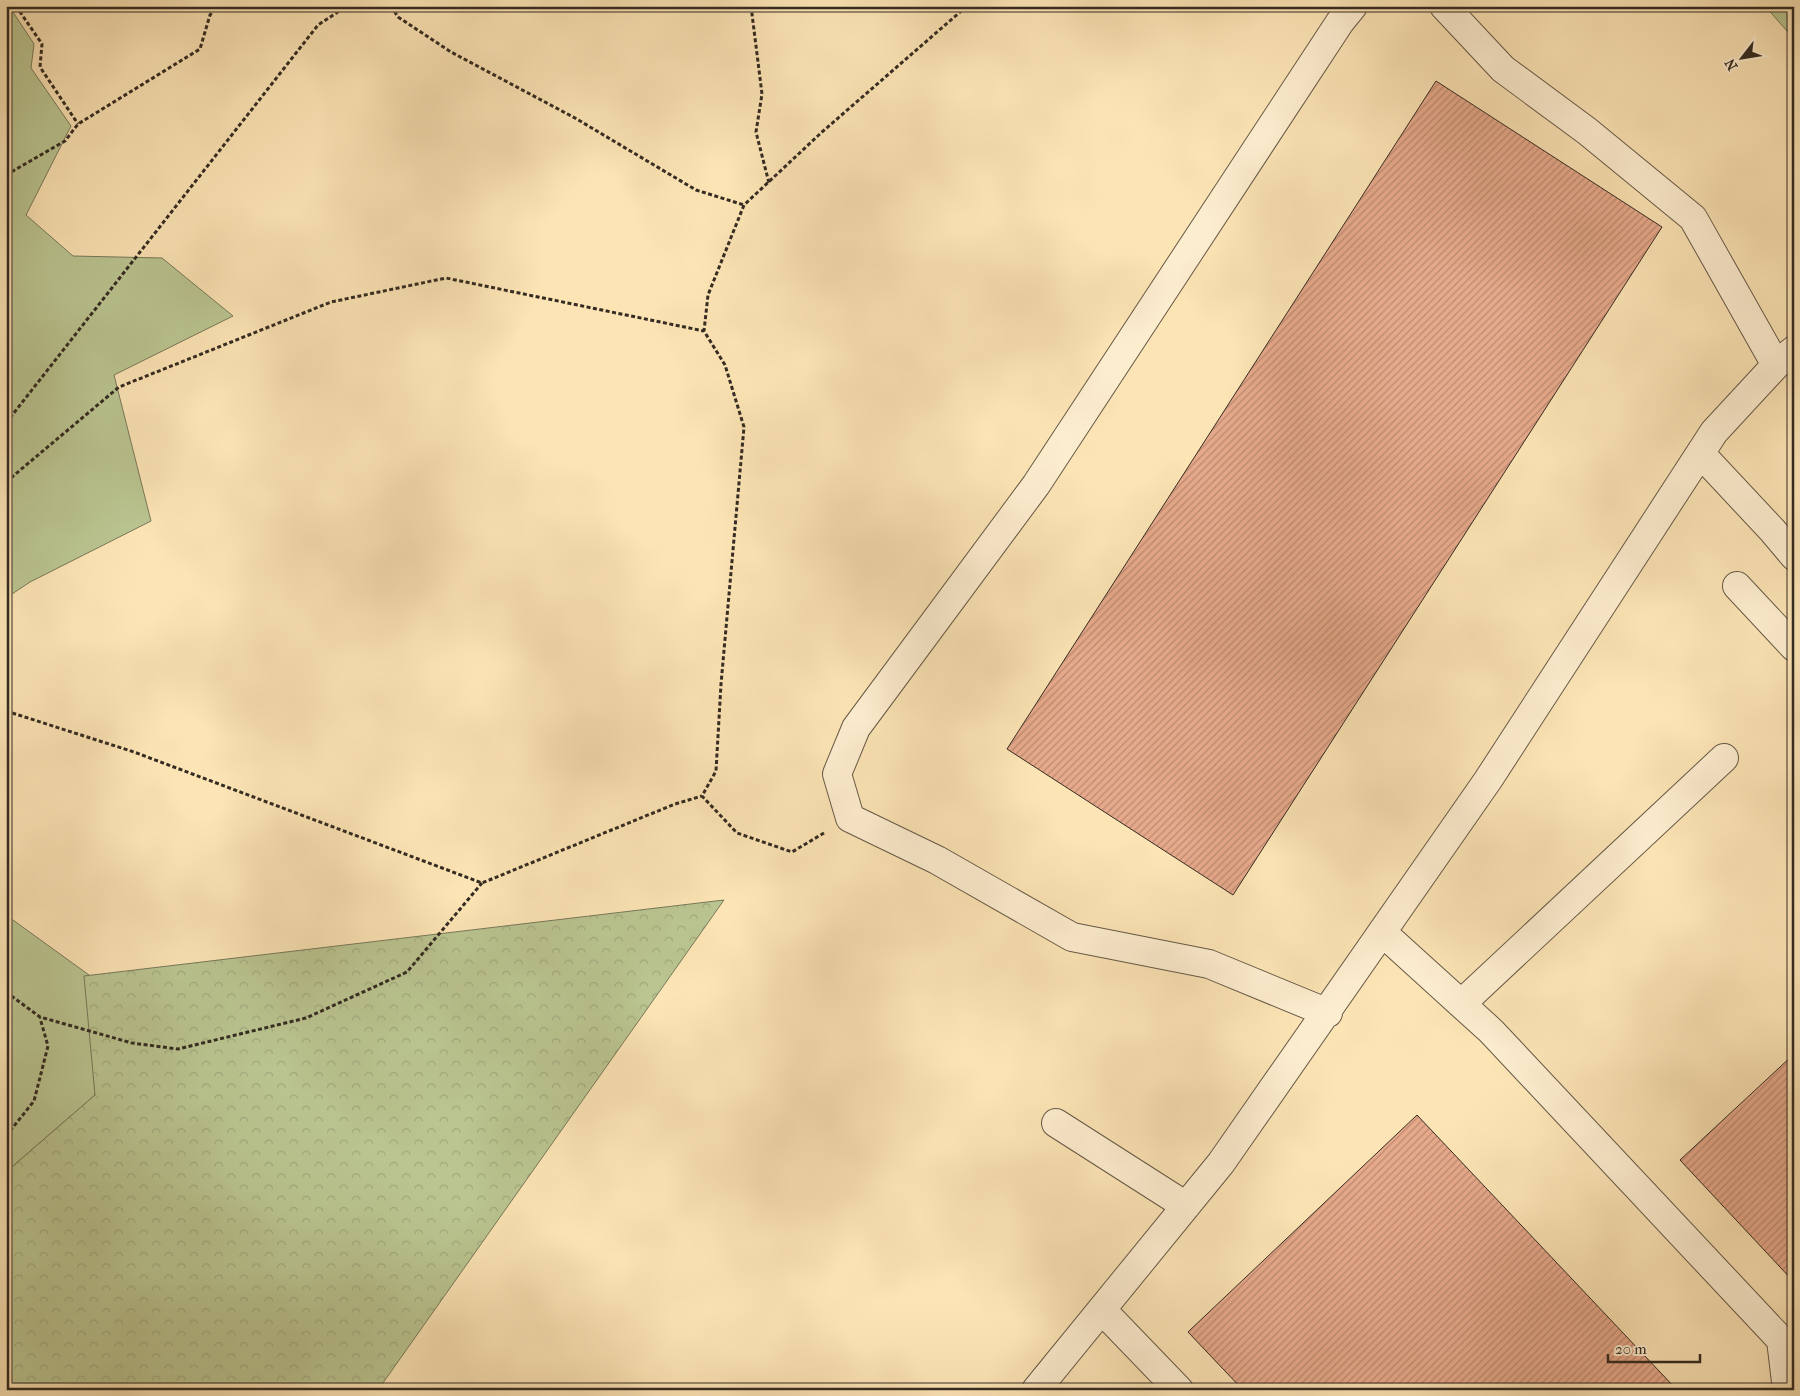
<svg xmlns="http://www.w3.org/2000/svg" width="1800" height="1396" font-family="'IM FELL French Canon',serif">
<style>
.grass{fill:#bac591;stroke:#77785a}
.forest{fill:url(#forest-crowns);stroke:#77785a}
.building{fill:url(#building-hatch);stroke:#342b22}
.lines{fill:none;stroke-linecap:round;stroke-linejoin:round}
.minor-casing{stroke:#665947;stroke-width:30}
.path{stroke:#342b22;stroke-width:3;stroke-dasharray:4 2.5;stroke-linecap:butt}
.minor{stroke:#fdedcf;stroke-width:28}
</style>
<defs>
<pattern id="forest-crowns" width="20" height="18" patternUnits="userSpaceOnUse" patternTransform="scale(1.25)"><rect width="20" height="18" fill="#bac591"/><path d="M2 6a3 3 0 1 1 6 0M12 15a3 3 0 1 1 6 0" fill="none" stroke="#a0a97d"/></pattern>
<pattern id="building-hatch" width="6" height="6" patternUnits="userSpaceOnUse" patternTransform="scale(1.25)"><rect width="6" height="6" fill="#e7a98b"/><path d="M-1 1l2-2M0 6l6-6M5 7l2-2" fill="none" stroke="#bc8a71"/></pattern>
</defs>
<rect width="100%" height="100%" fill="#fce4b5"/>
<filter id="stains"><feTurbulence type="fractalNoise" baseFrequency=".004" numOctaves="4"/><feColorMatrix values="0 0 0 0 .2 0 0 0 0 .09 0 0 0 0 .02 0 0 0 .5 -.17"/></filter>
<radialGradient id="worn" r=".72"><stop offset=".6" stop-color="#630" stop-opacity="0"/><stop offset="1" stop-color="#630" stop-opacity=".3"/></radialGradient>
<path class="grass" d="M6 6H9L34 44 31 68 71 126 26 215 73 256 162 258 233 316 114 375 151 521 30 582 6 598Z
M1765 6H1794V39Z
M6 915 89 975 95 1095 6 1172Z"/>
<path class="forest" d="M724 900 378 1390H6V1172L95 1095 84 976Z"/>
<path class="building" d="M1436 81 1662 227 1233 895 1007 749Z
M1794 1054V1282L1680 1160Z
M1417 1115 1677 1390H1243L1188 1332Z"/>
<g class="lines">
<defs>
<path id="minor" d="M1444 6 1503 69 1587 131 1693 218 1776 365
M1701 454 1773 531 1794 556
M1737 586 1794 647
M1383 933 1491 1031 1781 1340 1787 1390
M1461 1004 1724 758
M1328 1013 1209 964 1072 937 937 860 850 818 837 774 856 728 1036 485 1340 22 1353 6
M1056 1123 1186 1206
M1102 1310 1179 1390
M1036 1390 1221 1163 1488 780 1714 432 1776 365 1794 350"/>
</defs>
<use href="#minor" class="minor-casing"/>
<path class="path" d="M16 6 42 44 40 67 78 124
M391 6 398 17 451 52 575 118 696 190 744 205
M751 6 762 94 756 132 769 183
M6 175 65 141 78 124 200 49 210 15 217 6
M6 423 318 25 347 6
M6 482 119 387 331 302 446 278 704 331
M6 711 134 752 482 883 675 804 702 796
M824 833 792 852 737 833 702 796 716 771 721 684 744 427 725 365 704 331 708 295 744 205 822 132 967 6
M6 992 40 1017 132 1043 178 1049 306 1018 407 972 482 883
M6 1136 34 1101 48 1046 40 1018"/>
<use href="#minor" class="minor"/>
</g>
<rect width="1800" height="1396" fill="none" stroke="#fce4b5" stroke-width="25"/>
<rect x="8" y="8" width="1785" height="1381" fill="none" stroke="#342b22" stroke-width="2.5"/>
<rect x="12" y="12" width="1775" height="1371" fill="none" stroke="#342b22"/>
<g transform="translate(1742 58) rotate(239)" stroke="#fdedcf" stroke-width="4" paint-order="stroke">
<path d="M0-4L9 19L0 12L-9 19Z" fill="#342b22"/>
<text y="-8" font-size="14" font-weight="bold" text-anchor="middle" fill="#342b22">N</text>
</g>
<path d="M1608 1354v8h92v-8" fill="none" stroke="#342b22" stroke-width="2.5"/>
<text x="1615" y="1354" font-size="15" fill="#342b22" stroke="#fdedcf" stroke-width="4" paint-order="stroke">20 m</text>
<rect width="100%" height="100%" filter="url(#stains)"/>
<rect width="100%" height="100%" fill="url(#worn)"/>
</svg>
